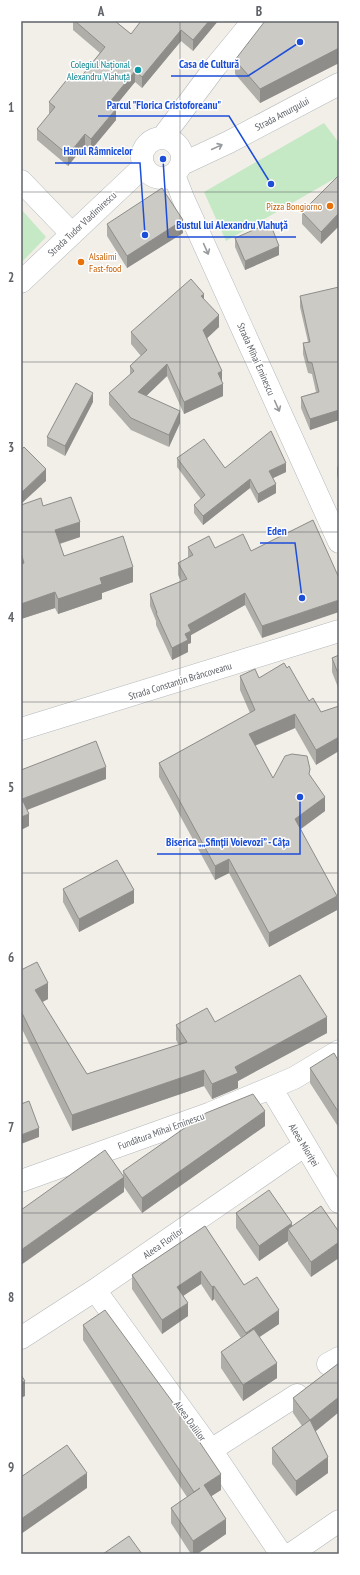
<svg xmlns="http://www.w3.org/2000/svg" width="360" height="1575" font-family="'PT Sans Narrow',sans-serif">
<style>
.green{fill:#c5e8c5}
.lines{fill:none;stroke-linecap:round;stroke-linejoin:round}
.minor-casing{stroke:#b5b8bc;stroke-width:23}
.minor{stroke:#fff;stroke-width:22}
.wall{fill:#afaea9}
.shaded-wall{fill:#8f8d8a}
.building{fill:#cccac5;stroke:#8f8d8a}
.oneway{stroke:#979a9d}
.grid{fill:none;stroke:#5f6368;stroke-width:1;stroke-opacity:0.55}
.culture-dot{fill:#0f9aa8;stroke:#fff;stroke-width:1.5}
.food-dot{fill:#e8710a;stroke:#fff;stroke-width:1.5}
.labels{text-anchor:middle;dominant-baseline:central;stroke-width:3;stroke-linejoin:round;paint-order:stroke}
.culture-label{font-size:10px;fill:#0d838f;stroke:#fff;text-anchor:end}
.street-label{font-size:10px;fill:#5f6368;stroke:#fff}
.food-label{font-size:10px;fill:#c56008;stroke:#fff;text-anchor:end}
.leader{fill:none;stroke:#1d4ed8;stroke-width:1.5}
.callout-dot{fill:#1d4ed8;stroke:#fff;stroke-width:1.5}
.callout-label{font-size:11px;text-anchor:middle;font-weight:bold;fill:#1d4ed8;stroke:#fff;stroke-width:3;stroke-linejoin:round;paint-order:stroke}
.neatline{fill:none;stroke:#5f6368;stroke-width:1.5}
.grid-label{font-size:13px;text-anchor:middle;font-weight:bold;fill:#5f6368}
</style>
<rect width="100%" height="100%" fill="#f1efe8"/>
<path class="green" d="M324 123 339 143V176L226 241 204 192Z
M21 209 46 237 21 263Z"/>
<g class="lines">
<defs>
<path id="minor" d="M142 158a20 20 0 1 1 40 0a20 20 0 1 1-40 0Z
M162 138 216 66 253 21
M182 164 229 142 339 84
M174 175 183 198 339 542
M21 181 72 234
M21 282 144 166
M21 729 339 631
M271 1088 339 1202
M21 1181 211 1113 294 1078 339 1051
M95 1290 211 1450 281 1554
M21 1338 95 1290 304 1146
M328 1364 339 1358
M211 1450 297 1395
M291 1554 339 1521"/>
</defs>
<use href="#minor" class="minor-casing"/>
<use href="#minor" class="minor"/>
</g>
<path class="wall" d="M73 21H115L131 34 218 21 193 51 181 41 142 88 135 82 114 107 116 120 91 150 85 145 68 166 37 140V129L50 114 49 113V102L80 78 100 53 73 30Z
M339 21V63L260 103 235 74V60Z
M339 175V226L321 244 302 224V212Z
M107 224 183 233 127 268 107 236Z
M267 230 279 255 245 270 235 247V238Z
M300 296 339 420 310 430 301 408V397L316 392 312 374 308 373 303 354V343L308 342 300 307Z
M204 300 219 327 207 338 222 382 223 396 184 414 167 376 146 396 180 423 169 447 131 430 109 405V393L130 375V366L141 356 131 344V332Z
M93 402 65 456 47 446V437Z
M177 458 225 468 286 472 273 478 276 493 258 503 250 488 203 525 194 513V505L201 499 177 467Z
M339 466V480L337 476V467Z
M21 505 43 506 80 537 60 544 64 556 133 582 102 593V599L58 614 55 608 21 619Z
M313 520 262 638 245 605 191 635V643L188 644V652L172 660 156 625V621L150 606V594L181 581 178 575V563L188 558V547L215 548 251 551Z
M339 655V690L332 672V658Z
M287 668 309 701 321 712 316 765 295 728 255 746 273 778 310 775 325 811 301 829 337 910 269 947 229 873 215 880 159 777V763L250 713 240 690V676L259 678Z
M63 889 134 903 79 932 63 902Z
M21 970 48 999 42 1002 87 1074 179 1045 176 1040V1025L215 1022 327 1033 238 1081V1088L212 1099 204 1086 72 1131 21 1027Z
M339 1062V1128L310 1083V1068Z
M265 1126 142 1213 124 1187V1192L123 1171Z
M321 1206 311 1277 288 1244V1241L259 1261 236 1228V1213L292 1226Z
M205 1226 244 1285 279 1324 259 1337 277 1378 243 1401 221 1368V1352L241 1338 214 1299 212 1301 201 1284 183 1296 188 1316 162 1334 132 1289V1275Z
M83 1325 221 1490 211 1496 226 1534 197 1554H191L171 1523V1508L187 1497 83 1340Z
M339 1363V1412L315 1431 328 1473 296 1496 272 1464V1448L302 1426 293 1413V1398Z"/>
<path class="shaded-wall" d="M209 21H218L193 51V40Z
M181 30V41L142 88V77Z
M339 48V63L260 103V89Z
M135 71V82L109 114V103Z
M116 109V120L91 150V139Z
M85 134V145L68 166V155Z
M339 213V226L321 244V232Z
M183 220V233L127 268V256Z
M279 246V255L245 270V261Z
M204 294V306L201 296Z
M219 315V327L203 342V330Z
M167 364V376L138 404V392Z
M222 371V383L218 373Z
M223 384V396L184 414V402Z
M93 393V402L65 456V446Z
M339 410V420L310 430V419Z
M180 411V423L169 447V435Z
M286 463V472L269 480V471Z
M46 469V481L21 504V493Z
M250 479V488L203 525V516Z
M276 484V493L258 503V494Z
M80 522V537L55 545V530Z
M133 567V582L102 593V599L58 614V599L100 578Z
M55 592V608L21 619V604Z
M245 593V605L191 635V643L188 644V652L172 660V648L185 634 188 625Z
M339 600V612L262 638V626Z
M295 714V728L249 748V734Z
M339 737V751L316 765V750Z
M106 767V779L22 812V799Z
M325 797V811L295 833V819Z
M29 814V826L21 830V817Z
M229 859V873L215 880V866Z
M134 890V903L79 932V919Z
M337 896V910L269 947V933Z
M48 983V999L35 1006V990Z
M327 1017V1033L238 1081V1088L212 1099V1084L235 1067Z
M204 1070V1086L72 1131V1115Z
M265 1111V1126L142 1213V1198Z
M39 1128V1137L21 1144V1135Z
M124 1177V1192L21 1265V1250Z
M292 1223V1235L288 1229V1241L259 1261V1246Z
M339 1242V1258L311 1277V1262Z
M201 1271V1284L177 1300V1287Z
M214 1286V1299L212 1301V1287Z
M188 1303V1316L162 1334V1320Z
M279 1310V1324L246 1346V1333Z
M277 1363V1378L243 1401V1385Z
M25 1381V1396L21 1398V1383Z
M339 1397V1412L310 1436V1420Z
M328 1457V1473L296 1496V1481Z
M87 1473V1488L21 1534V1519Z
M221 1474V1490L204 1501V1485Z
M226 1519V1534L197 1554H193V1541Z"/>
<path class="building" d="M75 21H115L131 34 141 21H209L193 40 181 30 142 77 135 71 109 103 116 109 91 139 85 134 68 155 37 129 55 107 49 102 73 72 80 78 105 47Z
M265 21H339V48L260 89 235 60Z
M339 175V213L321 232 302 212Z
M162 188 183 220 127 256 107 224Z
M265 225 267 230 272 228 279 246 245 261 235 238Z
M191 279 204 294 201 296 219 315 203 330 222 371 218 373 223 384 184 402 167 364 138 392 180 411 169 435 131 418 109 393 134 371 130 366 147 350 131 332Z
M339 287V410L310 419 301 397 319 392 312 363 308 362 303 343 310 342 300 296Z
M76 383 93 393 65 446 47 437Z
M271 431 286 463 269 471 276 484 258 494 250 479 203 516 194 505 205 495 177 458 204 439 225 468Z
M24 447 46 469 21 493V450Z
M71 497 80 522 55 530 64 556 123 536 133 567 100 578 102 584 58 599 55 592 21 604V564L24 563 21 553V505L41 498 43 506Z
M313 520 339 578V600L262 626 245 593 188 625 191 631 185 634 188 640 172 648 156 613H157L150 594 187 579 178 563 193 555 188 547 209 536 215 548 243 534 251 551Z
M339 655V676L332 658Z
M284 663 287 668 289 666 309 701 313 698 321 712 339 706V737L316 750 295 714 249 734 273 778 285 756 292 754 307 756 310 769 309 774 325 797 295 819 337 896 269 933 229 859 215 866 159 763 255 710 240 676 255 669 259 678Z
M96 741 106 767 22 799 29 814 21 817V770Z
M117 860 134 890 79 919 63 889Z
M37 962 48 983 35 990 87 1074 187 1042 176 1025 207 1008 215 1022 300 975 327 1017 235 1067 238 1073 212 1084 204 1070 72 1115 21 1011V970Z
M334 1053 339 1062V1113L310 1068Z
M253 1094 265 1111 142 1198 123 1171 206 1113Z
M29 1101 39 1128 21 1135V1104Z
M105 1150 124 1177 21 1250V1210Z
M269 1190 292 1223 259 1246 236 1213Z
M321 1206 339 1232V1242L311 1262 288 1229Z
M205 1226 244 1285 257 1277 279 1310 246 1333 214 1286 212 1287 201 1271 177 1287 188 1303 162 1320 132 1275Z
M105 1310 174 1404 221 1474 204 1485 226 1519 193 1541 171 1508 200 1488 194 1492 83 1325Z
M254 1329 277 1363 243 1385 221 1352Z
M339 1363V1397L310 1420 293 1398Z
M21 1375 25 1381 21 1383Z
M310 1420 328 1457 296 1481 272 1448Z
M67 1445 87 1473 21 1519V1477Z
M129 1536 142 1554H103Z"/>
<defs><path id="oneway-shaft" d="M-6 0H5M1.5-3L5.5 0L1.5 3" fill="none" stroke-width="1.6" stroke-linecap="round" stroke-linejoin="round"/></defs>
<g class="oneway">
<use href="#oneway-shaft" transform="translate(217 147) rotate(-25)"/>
<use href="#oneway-shaft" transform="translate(206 249) rotate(66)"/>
<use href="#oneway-shaft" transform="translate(277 406) rotate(66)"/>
</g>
<path class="grid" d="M180 21V1554M21 192H339M21 362H339M21 532H339M21 702H339M21 873H339M21 1043H339M21 1213H339M21 1383H339"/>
<circle class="culture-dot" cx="138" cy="70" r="4"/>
<g class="food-dot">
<circle cx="330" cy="206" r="4"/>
<circle cx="81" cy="262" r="4"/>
</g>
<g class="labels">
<g class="culture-label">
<text x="130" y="64">Colegiul Național<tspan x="130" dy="12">Alexandru Vlahuță</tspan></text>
</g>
<g class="street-label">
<text transform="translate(282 114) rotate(-28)">Strada Amurgului</text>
<text transform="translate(82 224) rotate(-43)">Strada Tudor Vladimirescu</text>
<text transform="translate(256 359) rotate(66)">Strada Mihai Eminescu</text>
<text transform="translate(180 681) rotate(-17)">Strada Constantin Brâncoveanu</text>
<text transform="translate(161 1131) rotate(-20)">Fundătura Mihai Eminescu</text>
<text transform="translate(304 1145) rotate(59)">Aleea Mioriței</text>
<text transform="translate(163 1243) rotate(-35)">Aleea Florilor</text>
<text transform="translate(190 1421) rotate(54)">Aleea Daliilor</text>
</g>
<g class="food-label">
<text x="322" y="206">Pizza Bongiorno</text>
<text x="89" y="256" text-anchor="start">Alsalimi<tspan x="89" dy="12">Fast-food</tspan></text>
</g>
</g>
<path class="leader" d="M300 42L248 76H171M271 184L229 116H98M145 235L140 163H55M163 159L168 237H296M302 598L295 543H260M300 797L300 854H157"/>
<g class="callout-dot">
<circle cx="300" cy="42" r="4"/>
<circle cx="271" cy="184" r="4"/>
<circle cx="145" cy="235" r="4"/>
<circle cx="163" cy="159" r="4"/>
<circle cx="302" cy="598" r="4"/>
<circle cx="300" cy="797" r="4"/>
</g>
<g class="callout-label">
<text x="209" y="68">Casa de Cultură</text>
<text x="164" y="109">Parcul "Florica Cristoforeanu"</text>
<text x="98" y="155">Hanul Râmnicelor</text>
<text x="232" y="229">Bustul lui Alexandru Vlahuță</text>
<text x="277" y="535">Eden</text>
<text x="228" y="846">Biserica „„Sfinții Voievozi” - Câța</text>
</g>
<rect width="360" height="1575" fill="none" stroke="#ffffff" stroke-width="44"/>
<rect x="22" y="22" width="316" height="1531" class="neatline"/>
<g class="grid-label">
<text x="101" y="16">A</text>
<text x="259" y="16">B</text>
<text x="11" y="112">1</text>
<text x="11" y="282">2</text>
<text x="11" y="452">3</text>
<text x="11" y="622">4</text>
<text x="11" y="792">5</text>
<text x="11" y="962">6</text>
<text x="11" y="1132">7</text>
<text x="11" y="1302">8</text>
<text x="11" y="1472">9</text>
</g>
</svg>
